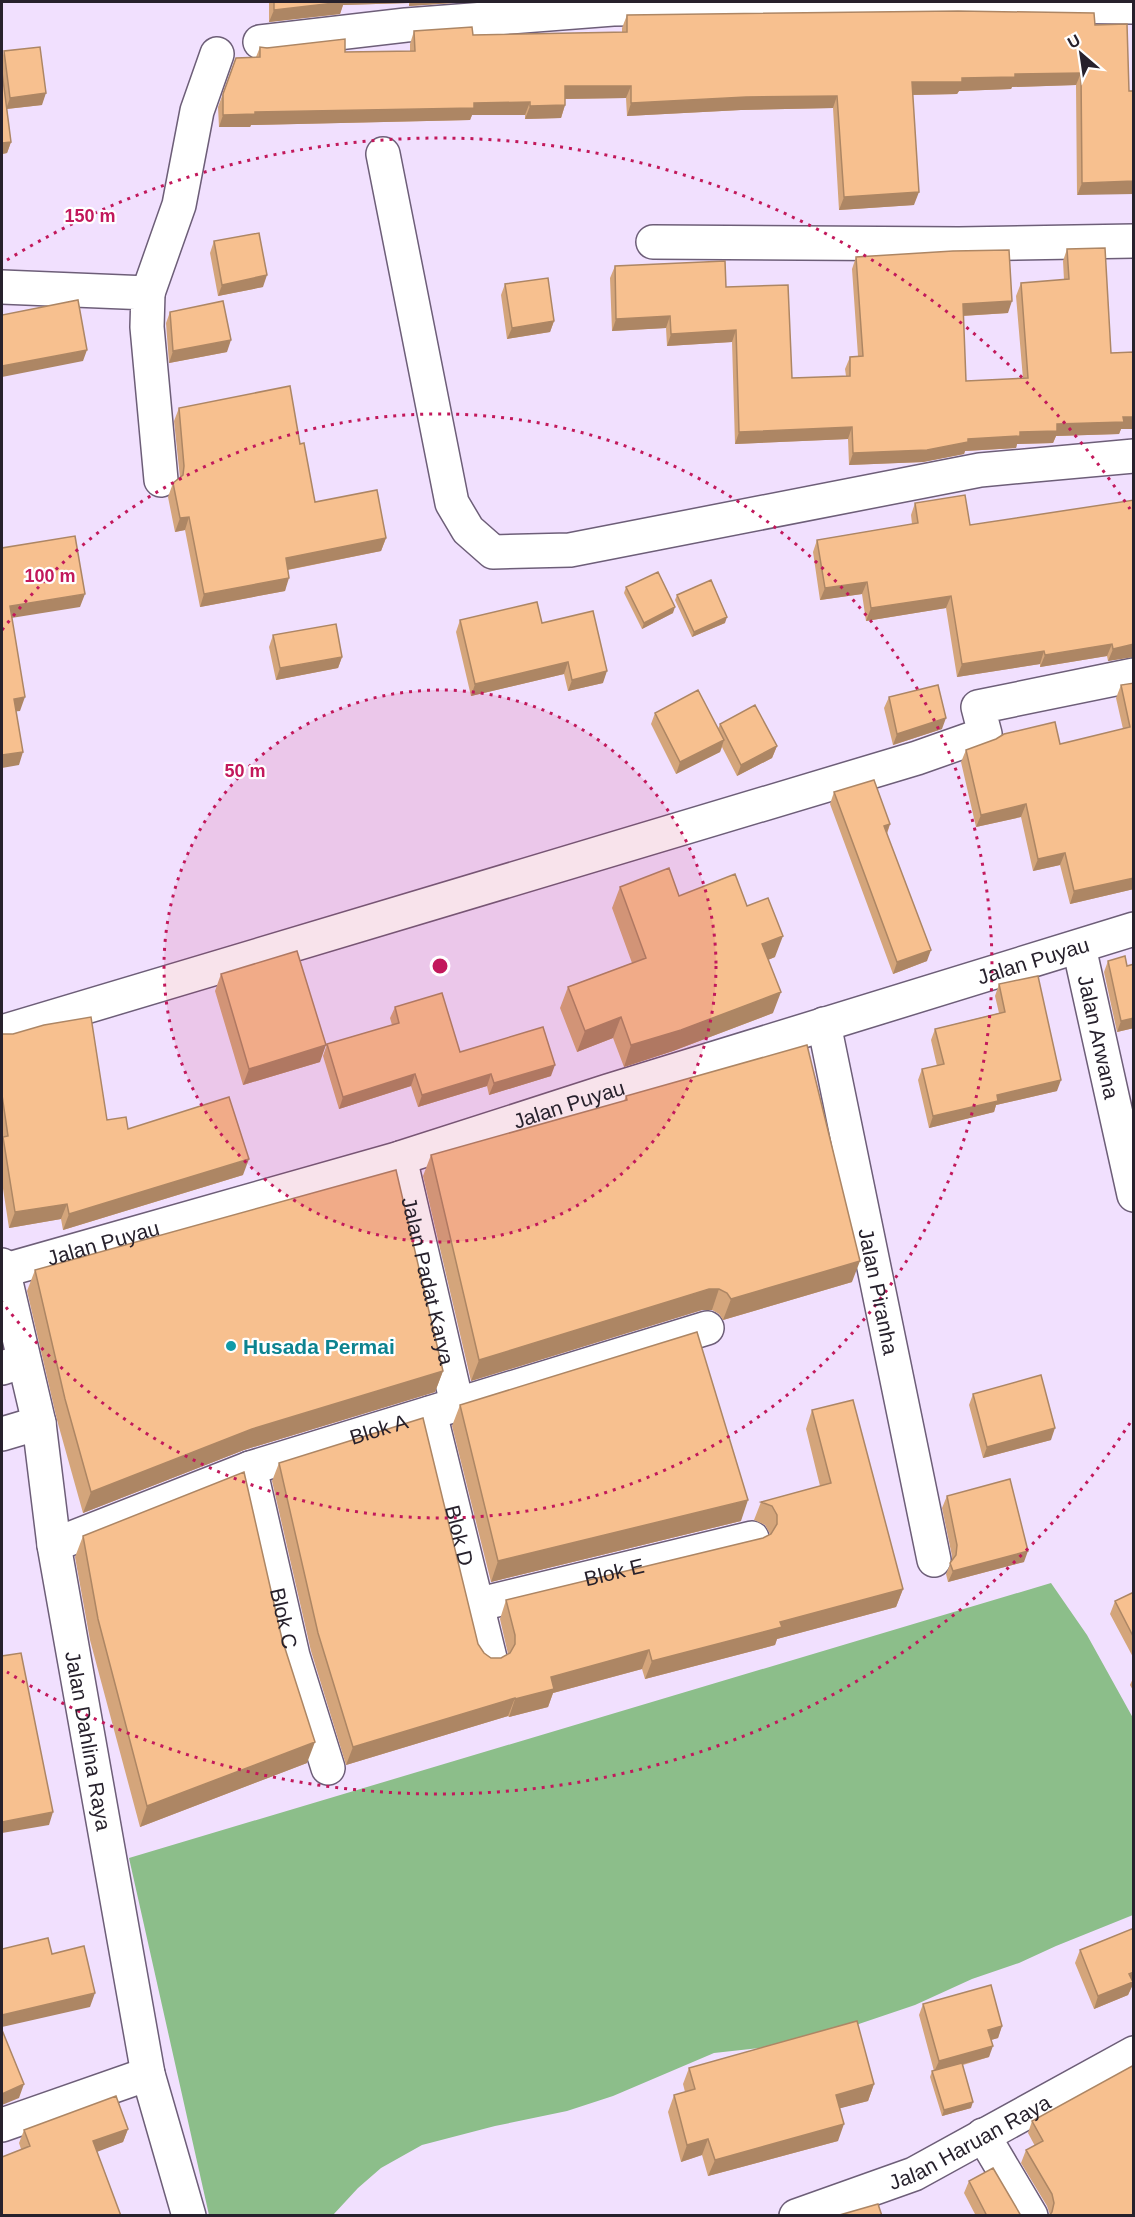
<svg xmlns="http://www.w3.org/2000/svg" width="1135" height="2217" font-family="Helvetica,sans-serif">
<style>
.forest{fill:#8cbe8a}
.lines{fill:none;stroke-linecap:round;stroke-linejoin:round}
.minor-casing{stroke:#6d5e78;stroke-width:36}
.tertiary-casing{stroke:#6d5e78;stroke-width:36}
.minor{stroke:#fff;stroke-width:33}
.tertiary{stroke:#fff;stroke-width:33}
.wall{fill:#d4a57b}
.shaded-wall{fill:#ad8664}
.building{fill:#f7c08f;stroke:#ad8664;stroke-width:1.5}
.ring{fill:none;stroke:#c2185b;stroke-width:3;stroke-dasharray:3 6}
.culture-dot{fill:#0f9aa8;stroke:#fff;stroke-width:2}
.labels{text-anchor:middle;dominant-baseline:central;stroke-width:4.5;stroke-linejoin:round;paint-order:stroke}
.street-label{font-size:21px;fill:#27212c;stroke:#fff}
.culture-label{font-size:21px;font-weight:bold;fill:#0d838f;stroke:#fff;text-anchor:start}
.centre{fill:#c2185b;stroke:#fff;stroke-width:3}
.ring-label{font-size:18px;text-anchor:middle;font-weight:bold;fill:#c2185b;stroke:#fff;stroke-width:4.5;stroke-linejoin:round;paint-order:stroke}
</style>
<rect width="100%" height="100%" fill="#f1e0fe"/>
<path class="forest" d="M1051 1583 1087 1635 1133 1718V1915L1056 1946 1019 1963 972 1979 915 2005 847 2028 796 2044 714 2053 613 2096 567 2111 495 2126 422 2145 381 2168 358 2188 333 2215H209L129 1858Z"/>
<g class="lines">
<defs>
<g id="minor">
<path d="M260 42 406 25 613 9 953 5 1134 7"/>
<path d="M383 154 452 503 468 530 493 552 570 550 980 470 1134 456"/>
<path d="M653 242 959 244 1134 241"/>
<path d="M2 287 148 293 147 327 161 480"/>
<path d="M148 293 179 205 197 111 217 54"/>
<path id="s1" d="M1079 947 1134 1195"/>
<path id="s2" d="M824 1024 934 1560"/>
<path d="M2 1032 917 758 985 734 978 707 1134 675"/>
<path id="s3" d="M400 1158 457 1404"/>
<path d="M2 1368 24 1361"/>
<path id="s4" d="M430 1413 490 1658"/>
<path d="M2 1434 39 1423"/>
<path id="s5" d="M250 1468 293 1656 328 1768"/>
<path id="s6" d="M54 1545 250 1468 707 1328"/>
<path id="s7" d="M476 1605 752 1538"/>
<path d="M2 2125 148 2074"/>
<path d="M983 2135 1031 2216"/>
<path id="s8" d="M796 2216 914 2174 1134 2053"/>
</g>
<g id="tertiary">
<path id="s9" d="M2 1265 39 1423 54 1545 148 2074 189 2216"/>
<path id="s10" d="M2 1271 400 1158 608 1091 1134 929"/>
</g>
</defs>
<use href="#minor" class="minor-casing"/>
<use href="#tertiary" class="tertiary-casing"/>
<use href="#minor" class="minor"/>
<use href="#tertiary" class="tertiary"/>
</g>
<path class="wall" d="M269 2H467L409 6V3L343 5 340 14 269 22Z
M627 15 1095 25 1129 91 1077 195 1076 85 1012 87 1011 89 959 91 957 94 913 95 914 205 839 210 833 108 741 110 627 116 626 98 565 99V105L561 118 525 119V115H472L470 120 251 125 250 127H219L218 107 236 58 256 57 260 47 345 52 410 51V44L414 31 473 35 622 32V28Z
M4 51 42 105 7 109 11 142 7 153 2 154V60Z
M214 241 263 287 218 296 210 253Z
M1067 249 1111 353 1134 352V429H1121L1119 434 1056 436 1053 443 1017 444 1016 448 965 451 964 454 923 462 849 465 848 439 735 444 732 342 667 346 666 328 612 331 610 278 615 266 726 287 792 378 846 376 845 369 850 357 858 356 852 269 856 257 1008 313 963 316 966 381 1023 379 1016 296 1021 283 1064 280 1063 261Z
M505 284 554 321 550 332 507 339 501 295Z
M170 312 227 352 169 363 166 323Z
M179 408 300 444 315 502 386 538 381 551 288 570 285 591 200 607 185 530 175 532 168 497 173 483 180 478 174 421Z
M915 503 970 525 1130 657 1108 661 1107 656 1040 667V664L957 677 946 608 866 621 862 594 820 600 813 552 817 540 912 524 911 515Z
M626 587 673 613 642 629 624 593Z
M677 595 725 623 692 637 675 600Z
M460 620 542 623 603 683 568 691 564 674 471 696 456 632Z
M273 635 342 657 338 668 276 680 269 647Z
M1134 683V889L1070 904 1060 865 1033 871 1021 817 976 827 961 762 966 750 1060 744 1123 729 1116 698 1121 685Z
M889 697 942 729 893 745 884 708Z
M655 713 718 729 720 724 777 746 772 758 737 776 722 747 720 752 676 774 651 724Z
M834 792 890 824 887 834 927 961 893 974 830 804Z
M620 887 747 906 775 957 768 960 773 1013 673 1051 624 1067 613 1038 577 1052 560 1008 568 987 632 963 612 908Z
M1108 961 1127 966 1134 964V1028L1117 1032 1104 972Z
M221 974 320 1062 243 1085 215 991Z
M999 984 1057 1091 996 1105 994 1112 929 1128 918 1080 922 1069 937 1066 931 1040 935 1029 999 1013 995 996Z
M395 1007 460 1052 551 1076 489 1095 487 1086 418 1107 411 1086 339 1109 323 1056 327 1044 392 1025 390 1018Z
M2 1034 107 1120 243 1175 63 1230 61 1219 9 1228 2 1182Z
M626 1096 852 1282 723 1320 719 1314 712 1310H702L471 1381 423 1176 431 1155 624 1101Z
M35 1270 443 1371 435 1392 244 1450 83 1513 57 1420 27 1291Z
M973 1394 1051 1440 983 1458 969 1405Z
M460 1405 741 1521 491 1582 452 1426Z
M812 1410 903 1589 896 1607 777 1639 775 1645 645 1679 642 1669 553 1693 548 1707 509 1717 508 1716 346 1765 311 1651 272 1481 279 1463 478 1644 484 1653 491 1658H501L508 1654 500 1619 506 1600 763 1538 770 1534 765 1525 754 1520 761 1502 820 1486 806 1429Z
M947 1496 1024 1562 948 1582 946 1574 952 1560V1556L942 1508Z
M83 1536 307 1763 140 1827 90 1640 75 1557Z
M1134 1592V1659L1110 1614 1115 1601Z
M1134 1676V1692L1130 1685Z
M1134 1928V1982L1128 1995 1094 2009 1075 1963 1080 1950Z
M923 2004 1002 2026 998 2038 991 2040 989 2057 963 2065 971 2108 942 2116 930 2077 932 2071H934L919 2015Z
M689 2068 874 2084 868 2101 840 2108 838 2141 708 2176 702 2155 681 2162 668 2112 674 2095 685 2092 683 2084Z
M1032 2121 1134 2216 1050 2215 1047 2206 1021 2163 1026 2150 1035 2146 1028 2133Z
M128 2129 123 2142 97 2151 21 2149 19 2143 24 2130Z
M969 2181 1020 2214 1021 2216H976L964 2193Z"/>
<path class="shaded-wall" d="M341 2H409V3L343 5 340 14 269 22 274 10Z
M410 2H467L409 6Z
M1081 73 1076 85 1012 87 1011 89 959 91 957 94 908 95 912 82 1015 74Z
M565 86H631L626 98 560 99Z
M46 93 42 105 6 109 10 98Z
M837 96 833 108 741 110 627 116 631 103 746 97Z
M530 102 525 115H472L470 120 251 125 250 127H219L223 115 255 112 474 103Z
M565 105 561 118 525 119 530 106Z
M11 142 7 153 2 154V143Z
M1134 181V194L1077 195 1082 183Z
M919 192 914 205 839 210 844 197Z
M267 275 263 287 218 296 222 285Z
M1012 301 1008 313 959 316 963 304Z
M670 316 666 328 612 331 616 319Z
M554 321 550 332 507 339 512 328Z
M736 330 732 342 667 346 671 334Z
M231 340 227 352 169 363 173 351Z
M87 350 83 361 2 377V366Z
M1123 417H1134V429H1121L1119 434 1056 436 1053 443 1017 444 1016 448 965 451 964 454 923 462 849 465 853 453 1020 432 1057 424Z
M852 427 848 439 735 444 739 432Z
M189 517 185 530 175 532 180 518Z
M386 538 381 551 281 571 286 558Z
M289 578 285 591 200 607 204 594Z
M867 582 862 594 820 600 825 588Z
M85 594 80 607 5 619 10 606Z
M951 596 946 608 866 621 871 608Z
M675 607 673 613 642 629 644 623Z
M727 617 725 623 692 637 694 632Z
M1112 644 1107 656 1040 667 1045 655Z
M1134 644V657L1108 661 1113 649Z
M1044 651 1040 664 957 677 962 664Z
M342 657 338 668 276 680 280 668Z
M568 662 564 674 471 696 475 684Z
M607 671 603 683 568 691 572 680Z
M25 697 20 711 10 712 14 699Z
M946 718 942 729 893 745 897 734Z
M724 740 720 752 676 774 680 762Z
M777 746 772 758 737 776 741 765Z
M23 752 19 765 2 768V755Z
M1026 804 1021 817 976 827 981 815Z
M890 824 886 835 884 826Z
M1065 853 1060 865 1033 871 1038 859Z
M1134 878V889L1070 904 1074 891Z
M783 936 775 957 755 965 762 944Z
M931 950 927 961 893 974 897 962Z
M781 992 773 1013 673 1051 624 1067 631 1045Z
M621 1017 613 1038 577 1052 585 1031Z
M1134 1018V1028L1117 1032 1121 1021Z
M326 1045 320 1062 243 1085 249 1069Z
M555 1065 551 1076 489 1095 494 1083Z
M415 1074 411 1086 339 1109 343 1097Z
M491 1074 487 1086 418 1107 422 1095Z
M1061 1080 1057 1091 996 1105 994 1112 929 1128 933 1116 997 1095Z
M249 1159 243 1175 63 1230 69 1214Z
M67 1204 61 1219 9 1228 15 1212Z
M860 1261 852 1282 723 1320 731 1299Z
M709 1289H719L712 1310H702L471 1381 479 1360Z
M443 1371 435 1392 244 1450 83 1513 91 1492 252 1429Z
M1055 1428 1051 1440 983 1458 987 1447Z
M748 1500 741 1521 491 1582 498 1561Z
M1028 1551 1024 1562 948 1582 953 1571Z
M903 1589 896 1607 777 1639 775 1645 645 1679 652 1661 780 1622Z
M649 1650 642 1669 553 1693 548 1707 509 1717 515 1699 551 1677Z
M515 1698 508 1716 346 1765 353 1747Z
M315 1742 307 1763 140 1827 147 1806Z
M53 1812 49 1825 2 1833V1822Z
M1134 1972V1982L1128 1995 1094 2009 1098 1996Z
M95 1993 90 2007 2 2027V2015Z
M1002 2026 998 2038 984 2042 988 2030Z
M993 2046 989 2057 934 2072 939 2061Z
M24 2084 19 2098 2 2105V2094Z
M874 2084 868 2101 830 2111 836 2095Z
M973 2102 971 2108 942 2116 944 2110Z
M844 2124 838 2141 708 2176 715 2160Z
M128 2129 123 2142 89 2155 93 2141Z
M708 2139 702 2155 681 2162 687 2145Z"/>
<path class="building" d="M274 2H343L274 10Z
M958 11 1094 13 1095 25 1127 24 1129 91H1134V181L1082 183 1081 73 1015 74V77L962 78V82H912L919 192 844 197 837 96 746 97 631 103V86H565V105L530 106V102L474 103V108L255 112V114L223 115V94L236 58 260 57V47L267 48 345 39V52L415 51 414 31 472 27 473 35 627 32V15Z
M40 47 46 93 10 98 4 51Z
M2 72 11 142 2 143Z
M259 233 267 275 222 285 214 241Z
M1105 248 1111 353 1134 352V417H1123L1124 422 1057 424V431L1020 432V436L968 439V442L927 450 853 453 852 427 739 432 736 330 671 334 670 316 616 319 615 266 725 261 726 287 788 285 792 378 850 376V357L863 356 856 257 953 251 1009 250 1012 301 963 304 966 381 1028 378 1021 283 1069 279 1067 249Z
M548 278 554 321 512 328 505 284Z
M78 300 87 350 2 366V315Z
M223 301 231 340 173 351 170 312Z
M290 386 300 444 304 443 315 502 377 490 386 538 286 558 289 578 204 594 189 517 180 518 173 483 183 475 184 466 179 408Z
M965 495 970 525 1134 500V644L1113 649 1112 644 1045 655 1044 651 962 664 951 596 871 608 867 582 825 588 817 540 918 523 915 503Z
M75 536 85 594 10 606 25 697 14 699 23 752 2 755V548Z
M658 572 675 607 644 623 626 587Z
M711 580 727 617 694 632 677 595Z
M537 602 542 623 593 611 607 671 572 680 568 662 475 684 460 620Z
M336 624 342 657 280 668 273 635Z
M1134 683V878L1074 891 1065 853 1038 859 1026 804 981 815 966 750 996 739 1004 734 1055 722 1060 744 1130 727 1121 685Z
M938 685 946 718 897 734 889 697Z
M698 690 724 740 680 762 655 713Z
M755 705 777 746 741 765 720 724Z
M874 780 890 824 884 826 931 950 897 962 834 792Z
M669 868 679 896 735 874 747 906 768 898 783 936 762 944 781 992 681 1030 631 1045 621 1017 585 1031 568 987 646 958 620 887Z
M297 951 326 1045 249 1069 221 974Z
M1125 956 1127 966 1134 964V1018L1121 1021 1108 961Z
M1038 976 1061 1080 997 1095 998 1101 933 1116 922 1069 944 1064 935 1029 1005 1012 999 984Z
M442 993 460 1052 543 1027 555 1065 494 1083 491 1074 422 1095 415 1074 343 1097 327 1044 399 1023 395 1007Z
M91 1017 107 1120 126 1117 128 1129 229 1097 249 1159 69 1214 67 1204 15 1212 3 1137 8 1136 2 1095V1034H13L44 1025Z
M807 1045 860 1261 731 1299 727 1293 719 1289H709L479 1360 431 1155 627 1100 626 1096Z
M396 1170 443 1371 252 1429 91 1492 65 1399 35 1270Z
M697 1332 748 1500 498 1561 460 1405Z
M1041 1375 1055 1428 987 1447 973 1394Z
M853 1400 903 1589 780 1622 782 1627 652 1661 649 1650 551 1677 554 1689 515 1699V1698L353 1747 318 1633 279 1463 423 1418 478 1644 484 1653 491 1658H501L510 1653 515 1644V1635L506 1600 763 1538 771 1534 777 1524V1515L772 1506 761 1502 831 1483 812 1410Z
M244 1472 282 1639 315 1742 147 1806 98 1619 83 1536Z
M1010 1479 1028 1551 953 1571 950 1563 956 1555 957 1545 947 1496Z
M1134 1592V1638L1115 1601Z
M21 1653 53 1812 2 1822V1656Z
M1134 1928V1972L1129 1974 1133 1982 1098 1996 1080 1950Z
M48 1938 52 1954 84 1946 95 1993 2 2015V1949Z
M991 1985 1002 2026 988 2030 993 2046 939 2061 923 2004Z
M857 2021 874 2084 836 2095 844 2124 715 2160 708 2139 687 2145 674 2095 695 2089 689 2068Z
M2 2030 24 2084 2 2094Z
M962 2063 973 2102 944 2110 932 2071Z
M1134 2065V2216H1049L1052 2212 1054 2203 1052 2194 1026 2150 1043 2141 1032 2121Z
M116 2096 128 2129 93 2141 121 2216H2V2157L30 2146 24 2130Z
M993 2168 1020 2214 1021 2216H987L969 2181Z
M878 2204 882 2216H836Z"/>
<circle cx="440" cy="966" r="276" fill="#c2185b" fill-opacity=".12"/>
<g class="ring">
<circle cx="440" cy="966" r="276"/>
<path d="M2 630A552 552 0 1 1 2 1302"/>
<path d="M1130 1423A828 828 0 0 1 7 1672M7 260A828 828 0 0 1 1130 509"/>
</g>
<circle class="culture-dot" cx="231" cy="1346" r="6"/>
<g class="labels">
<g class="street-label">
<text stroke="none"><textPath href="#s10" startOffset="1077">Jalan Puyau</textPath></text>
<text stroke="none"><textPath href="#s1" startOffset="92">Jalan Arwana</textPath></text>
<text stroke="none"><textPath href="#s10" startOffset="591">Jalan Puyau</textPath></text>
<text stroke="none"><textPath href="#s10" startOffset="105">Jalan Puyau</textPath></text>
<text stroke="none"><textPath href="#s3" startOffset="126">Jalan Padat Karya</textPath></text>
<text stroke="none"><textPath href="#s2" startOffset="273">Jalan Piranha</textPath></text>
<text stroke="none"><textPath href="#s6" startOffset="345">Blok A</textPath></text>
<text stroke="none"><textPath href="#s4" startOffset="126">Blok D</textPath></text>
<text stroke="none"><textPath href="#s7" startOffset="142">Blok E</textPath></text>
<text stroke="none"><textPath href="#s5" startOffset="154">Blok C</textPath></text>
<text stroke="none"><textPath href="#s9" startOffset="484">Jalan Dahlina Raya</textPath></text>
<text stroke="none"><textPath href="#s8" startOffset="189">Jalan Haruan Raya</textPath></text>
</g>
<g class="culture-label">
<text x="243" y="1346">Husada Permai</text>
</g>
</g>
<circle cx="440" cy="966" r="9" class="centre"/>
<g class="ring-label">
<text x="90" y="222">150 m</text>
<text x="50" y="582">100 m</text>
<text x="245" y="777">50 m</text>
</g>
<rect width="1135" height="2217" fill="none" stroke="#27212c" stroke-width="6"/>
<g transform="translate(1081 54) rotate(331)" stroke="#ffffff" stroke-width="4.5" paint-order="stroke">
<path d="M0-4.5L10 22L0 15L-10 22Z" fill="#27212c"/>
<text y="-9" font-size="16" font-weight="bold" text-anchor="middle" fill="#27212c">U</text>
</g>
</svg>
